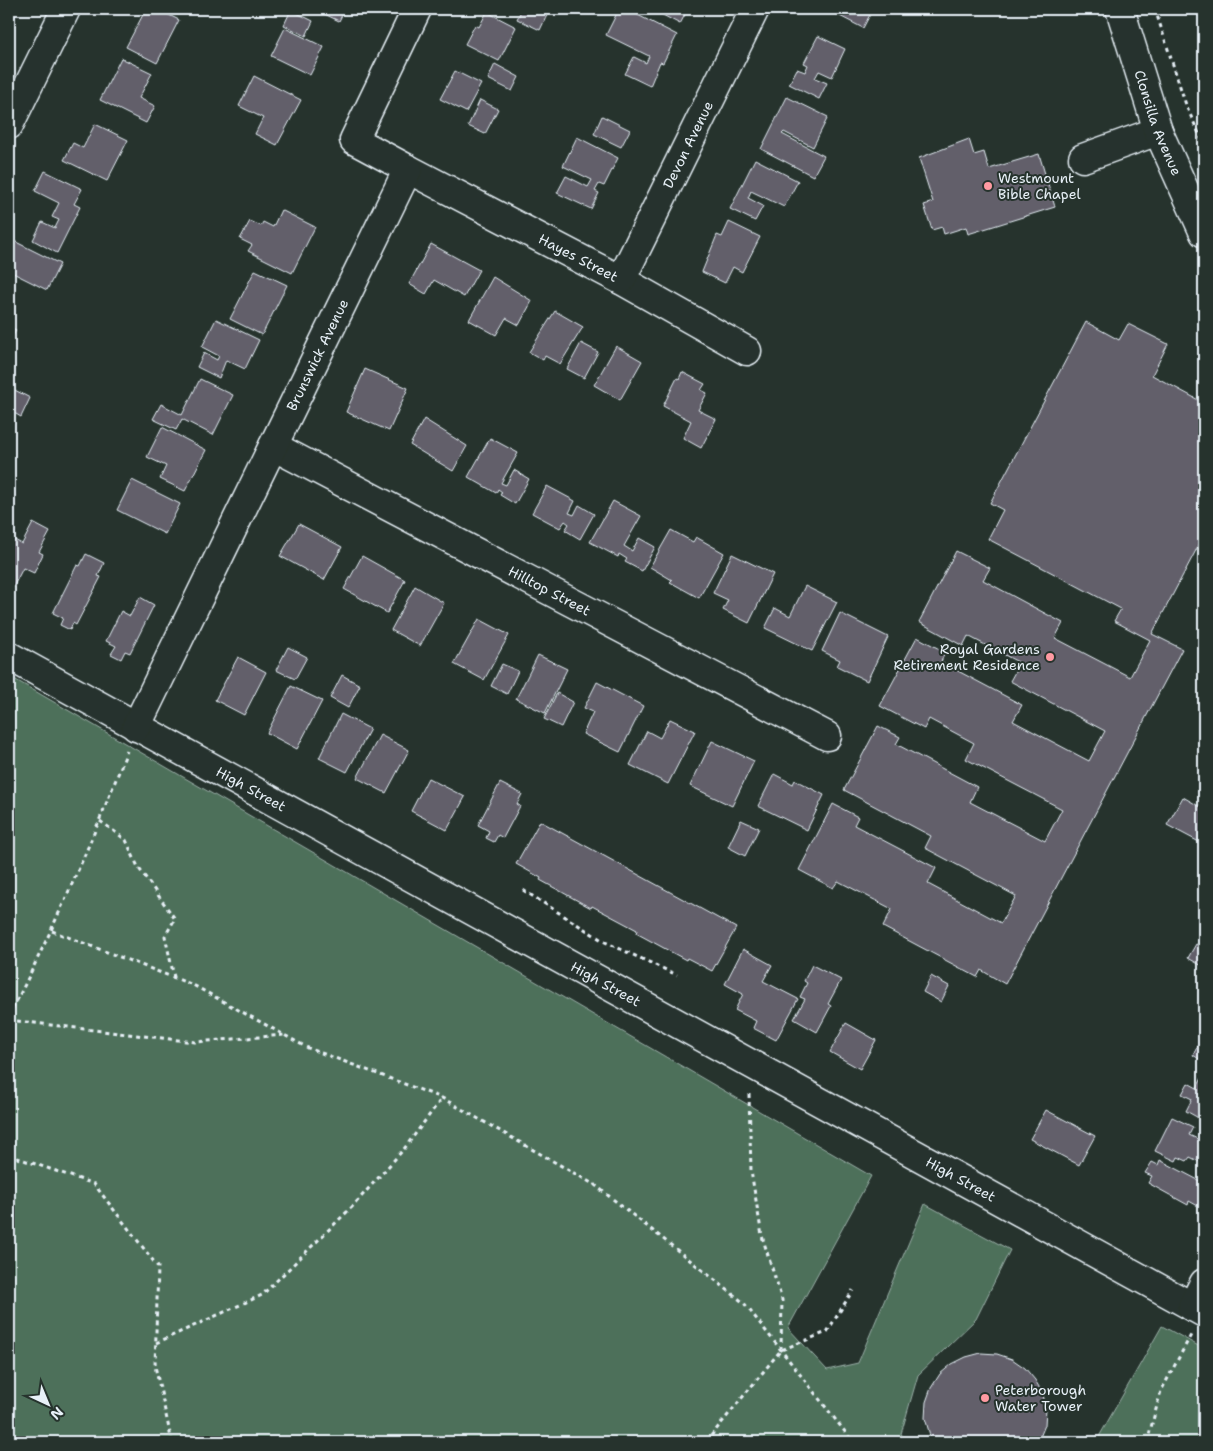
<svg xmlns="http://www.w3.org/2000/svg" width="1213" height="1451" font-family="'Shantell Sans',sans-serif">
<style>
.green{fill:#4e705a;stroke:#9bb0a9}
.building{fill:#625f6b;stroke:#e8f1f8}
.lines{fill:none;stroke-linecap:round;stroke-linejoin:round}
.minor-casing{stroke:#e8f1f8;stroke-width:31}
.major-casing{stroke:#e8f1f8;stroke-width:31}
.path{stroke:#e8f1f8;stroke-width:3;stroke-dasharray:4 4;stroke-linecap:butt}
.minor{stroke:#26332d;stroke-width:28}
.major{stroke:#26332d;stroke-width:28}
.poi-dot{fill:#ff9aa2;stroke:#26332d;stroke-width:2}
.labels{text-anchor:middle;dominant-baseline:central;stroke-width:4;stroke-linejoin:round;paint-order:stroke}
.street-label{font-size:14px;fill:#e8f1f8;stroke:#26332d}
.poi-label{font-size:14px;fill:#e8f1f8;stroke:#26332d;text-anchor:start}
</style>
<rect width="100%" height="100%" fill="#26332d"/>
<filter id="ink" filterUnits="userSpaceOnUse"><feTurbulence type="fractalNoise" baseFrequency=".02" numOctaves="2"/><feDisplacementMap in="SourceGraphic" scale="10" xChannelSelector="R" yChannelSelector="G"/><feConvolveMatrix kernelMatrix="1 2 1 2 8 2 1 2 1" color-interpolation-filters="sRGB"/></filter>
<g filter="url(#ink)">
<path class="green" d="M9 676 871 1176 788 1328 827 1370 858 1363 925 1204 1010 1250 976 1319 918 1375 901 1434 909 1442H12L9 1436Z
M1162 1326 1204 1349V1442H1096Z"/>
<path class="building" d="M146 9H157L179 20 157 63 126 47Z
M314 9H345L339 21Z
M522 9H539L548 13 540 30 517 19Z
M619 9H626L677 35 663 63 660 62 650 86 625 74 634 57 646 63 649 56 606 35Z
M659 9H688L680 24 657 12Z
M829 9H873L863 28 828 10Z
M291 10 313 21 306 36 284 25Z
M487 12 516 27 499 61 465 44 475 25 479 27Z
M285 28 324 47 310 75 271 56Z
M818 36 845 49 832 77 819 71 815 78 827 83 819 99 789 84 797 69 805 72 808 65 804 63Z
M121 58 152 73 139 98 155 106 146 123 100 100Z
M495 64 519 77 512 91 488 79Z
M455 71 481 84 466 112 440 99Z
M254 76 301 100 277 145 255 134 263 118 239 106Z
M787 97 828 117 813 147 784 132 782 134 824 156 813 176 761 149Z
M480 100 498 109 485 134 468 126Z
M602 116 630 130 621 147 594 134Z
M95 124 128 140 107 181 64 160 73 143 83 148Z
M577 137 618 158 604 186 599 184 595 191 599 193 591 209 557 193 566 176 588 187 592 180 563 166Z
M969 139 974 155 984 152 989 169 1039 154 1055 207 968 234 966 227 944 234 942 227 932 230 924 205 933 202 919 158Z
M755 159 798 181 784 207 751 191 748 198 763 206 755 221 730 209Z
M45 171 82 189 74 204 80 207 57 253 33 240 42 222 55 228 59 220 52 217 59 203 35 191Z
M281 210 315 227 292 273 248 251 252 245 240 239 250 221 261 226 263 222 273 227Z
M729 222 760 237 742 272 733 267 725 283 702 272 717 235 722 237Z
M12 240 60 264 47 290 9 271V247Z
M431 244 479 270 464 297 434 280 426 294 409 284Z
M255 270 287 285 262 335 230 319Z
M493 277 532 301 519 325 506 318 496 335 469 320Z
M555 311 583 327 560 364 545 356 543 360 529 352Z
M216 319 259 340 245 369 226 360 219 378 197 367 204 353 217 360 219 356 202 347Z
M1086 322 1119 340 1128 324 1168 344 1152 375 1204 403V535L1152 634 1182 649 1005 984 981 970 977 977 883 927 892 909 838 881 833 888 799 870 833 804 858 817 854 825 936 868 928 884 1001 923 1016 896 925 848 931 836 844 790 878 726 900 737 896 744 977 787 970 802 1045 841 1062 809 966 759 974 743 929 719 924 729 880 706 917 637 945 652 941 662 1022 705 1013 721 1089 761 1105 731 1010 681 1020 663 968 636 963 646 919 622 956 551 990 568 983 580 1063 623 1055 638 1130 677 1150 640 1114 621 1121 609 988 539 1003 510 990 503Z
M9 326 16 330 9 345Z
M581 343 598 352 584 378 567 369Z
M616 346 642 361 620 400 594 385Z
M365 369 408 388 389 431 346 412Z
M682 372 705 384 701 390 707 393 698 410 716 419 701 448 683 438 691 421 663 406 677 378 679 379Z
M200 379 233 395 213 435 182 419 176 430 153 419 161 404 182 415Z
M9 387 30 398 21 417 9 410Z
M424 419 467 446 453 471 410 445Z
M162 427 206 450 185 491 160 479 166 466 147 457Z
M490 438 518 453 501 483 506 485 514 470 529 479 515 504 500 495 502 492 498 489 496 493 468 477Z
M132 480 180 504 165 534 117 510Z
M547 486 575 501 569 513 574 515 579 505 594 514 580 539 565 530 569 524 565 521 560 528 532 513Z
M613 501 641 516 624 546 632 551 639 538 655 547 642 571 625 562 627 559 619 554 618 557 590 542Z
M33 523 50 532 39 552 43 554 34 573 23 568 9 595V537L22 544Z
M299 524 342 547 324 580 280 556Z
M671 530 693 542 696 537 724 553 699 598 670 582 672 580 650 567Z
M86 554 104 563 98 576 101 577 76 625 73 623 70 630 60 625 63 618 53 613 77 565 80 566Z
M732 554 773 574 749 623 723 610 728 600 713 593Z
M362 556 405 580 387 613 344 589Z
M415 586 444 603 420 646 391 630Z
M805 586 837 602 812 651 765 628 775 608 790 616Z
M140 597 154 605 130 653 125 651 121 659 111 654 116 646 106 641 121 611 130 616Z
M840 613 888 637 867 681 837 666 840 660 822 651Z
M479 619 509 635 484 680 454 664Z
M288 647 307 657 295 679 276 670Z
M538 655 567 669 545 713 516 699Z
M238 657 266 672 244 715 215 700Z
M502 664 518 671 507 694 491 686Z
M342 675 360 685 348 708 330 698Z
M597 682 643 706 620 752 583 734 593 712 584 708Z
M291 686 322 701 297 749 267 733Z
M557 693 573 702 561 727 544 719Z
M341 714 370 729 347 772 319 758Z
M670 719 695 731 668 784 630 765 647 731 660 738Z
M380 735 409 750 386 793 357 778Z
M712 741 754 761 732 806 690 786Z
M774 774 793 784 795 780 824 795 807 830 758 806Z
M428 778 465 797 447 830 411 811Z
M500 783 522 794 517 804 520 806 503 838 498 835 494 842 486 838 489 831 478 825Z
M1183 797 1204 809V837L1201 843 1167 825Z
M741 820 759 828 745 856 728 847Z
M540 821 736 928 712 971 687 958 686 960 636 933 637 930 592 906 591 908 540 880 541 878 516 864Z
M1196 944 1204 948V967L1188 958Z
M743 949 772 965 763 981 798 999 776 1040 753 1028 756 1021 735 1010 743 994 725 984Z
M812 965 841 980 828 1004 831 1006 817 1032 794 1019 805 999 800 997 807 983 804 981Z
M931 976 949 986 941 1002 923 992Z
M846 1023 876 1040 860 1069 830 1052Z
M1204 1034V1062L1193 1055Z
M1202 1078 1204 1079V1121L1186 1111 1192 1099 1182 1094 1188 1083 1197 1088Z
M1046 1110 1095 1136 1079 1165 1030 1139Z
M1172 1117 1193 1127 1189 1135 1204 1142V1164L1190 1157 1187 1161 1178 1157 1176 1161 1155 1151Z
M1160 1160 1200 1181 1199 1184 1204 1187V1194L1198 1206 1189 1201 1188 1205 1148 1183 1152 1176 1145 1173 1152 1162 1158 1165Z
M981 1353 997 1354 1012 1359 1025 1368 1035 1380 1043 1394 1046 1409 1045 1425 1038 1442H932L925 1418 926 1402 931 1388 940 1374 952 1364 966 1357Z"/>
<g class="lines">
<defs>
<g id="minor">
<path d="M9 125 66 9"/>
<path d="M1083 158 1158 131"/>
<path id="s1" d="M408 169 621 280 747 351"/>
<path id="s2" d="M621 280 755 9"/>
<path id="s3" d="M273 446 827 736"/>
<path id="s4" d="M9 656 1204 1313"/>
<path id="s5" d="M136 727 408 169 354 140 417 9"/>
<path d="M1192 1307 1204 1283"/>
</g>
<g id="major">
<path id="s6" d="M1120 9 1158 131 1204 233"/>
</g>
</defs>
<use href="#minor" class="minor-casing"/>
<use href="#major" class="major-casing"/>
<path class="path" d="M1155 9 1187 108 1204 144
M100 821 126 840 138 867 175 919 165 936 174 977
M523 890 605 942 677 975
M52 931 193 985 308 1048 442 1098 595 1185 744 1303 853 1442
M9 1016C53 930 92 842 127 751
M9 1020 195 1042 285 1035
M749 1094 751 1171 762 1236 782 1300 781 1348
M9 1155 94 1184 158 1267 155 1366 172 1442
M156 1343 262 1295 352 1207 404 1149 442 1098
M706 1442 781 1350 827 1332 853 1290
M1147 1442 1161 1391 1191 1335"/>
<use href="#minor" class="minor"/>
<use href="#major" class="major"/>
</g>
</g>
<g class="poi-dot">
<circle cx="988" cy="186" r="5"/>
<circle cx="1050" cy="657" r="5"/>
<circle cx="985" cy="1398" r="5"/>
</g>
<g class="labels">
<g class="street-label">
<text stroke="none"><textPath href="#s6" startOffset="120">Clonsilla Avenue</textPath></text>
<text stroke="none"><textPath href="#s2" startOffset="151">Devon Avenue</textPath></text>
<text stroke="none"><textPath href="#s1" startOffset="192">Hayes Street</textPath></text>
<text stroke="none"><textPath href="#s5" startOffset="414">Brunswick Avenue</textPath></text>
<text stroke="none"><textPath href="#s3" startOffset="312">Hilltop Street</textPath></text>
<text stroke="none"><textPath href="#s4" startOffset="276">High Street</textPath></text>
<text stroke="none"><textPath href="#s4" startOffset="681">High Street</textPath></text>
<text stroke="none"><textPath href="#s4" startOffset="1086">High Street</textPath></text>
</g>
<g class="poi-label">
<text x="998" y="178">Westmount<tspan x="998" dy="16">Bible Chapel</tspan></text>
<text x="1040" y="649" text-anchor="end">Royal Gardens<tspan x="1040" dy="16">Retirement Residence</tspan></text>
<text x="995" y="1390">Peterborough<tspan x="995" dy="16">Water Tower</tspan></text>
</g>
</g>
<rect width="1213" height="1451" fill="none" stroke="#26332d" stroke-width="30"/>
<rect x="15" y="15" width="1183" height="1421" fill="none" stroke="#e8f1f8" stroke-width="2" filter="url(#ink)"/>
<g transform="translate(48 1404) rotate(136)" stroke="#26332d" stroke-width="4" paint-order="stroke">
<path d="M0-4L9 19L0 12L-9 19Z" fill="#e8f1f8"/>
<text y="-8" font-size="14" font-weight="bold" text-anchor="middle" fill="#e8f1f8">N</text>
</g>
</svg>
